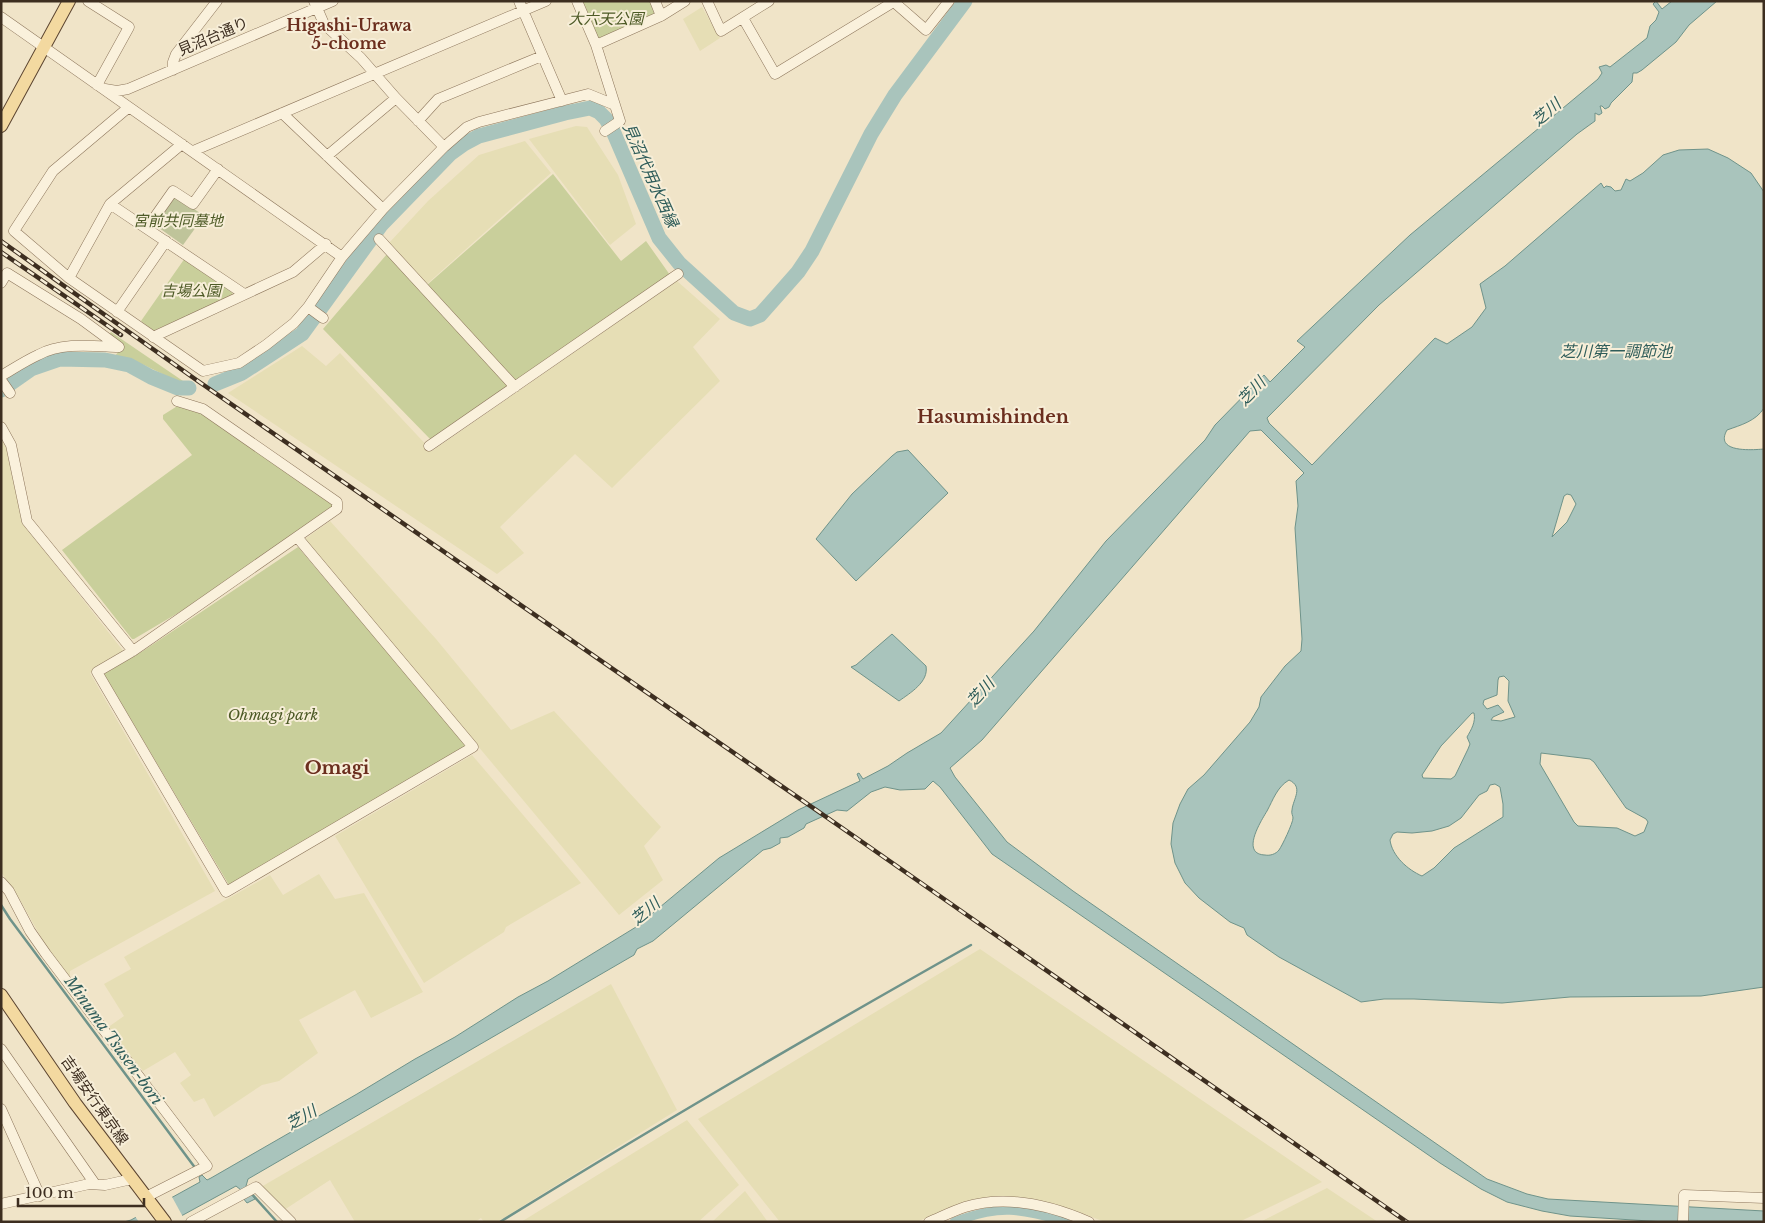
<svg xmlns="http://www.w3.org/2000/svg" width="1765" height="1223" font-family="'Libre Baskerville','Noto Sans JP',serif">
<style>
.farmland{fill:#e6deb5}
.green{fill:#c9cf9b}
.cemetery{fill:#bfc49a}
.water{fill:#a9c4bc;stroke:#6f938a;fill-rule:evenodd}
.pier{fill:#f0e4c8}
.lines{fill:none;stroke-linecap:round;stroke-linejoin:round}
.stream{stroke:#6f938a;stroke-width:2.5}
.canal{stroke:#a9c4bc;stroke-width:9}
.river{stroke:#a9c4bc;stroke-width:15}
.minor-casing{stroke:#8d765c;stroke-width:11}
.major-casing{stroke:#5b4430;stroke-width:14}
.minor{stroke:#faf1dc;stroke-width:10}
.major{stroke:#f3d9a0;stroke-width:12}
.rail-casing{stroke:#3d2e20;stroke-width:4.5}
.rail{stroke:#f7eed8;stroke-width:2.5;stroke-dasharray:8;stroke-linecap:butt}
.labels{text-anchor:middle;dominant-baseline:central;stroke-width:4;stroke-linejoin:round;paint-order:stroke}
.park-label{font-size:15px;font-style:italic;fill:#4d5a26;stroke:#f7eed8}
.street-label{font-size:15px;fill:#3d2e20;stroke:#f7eed8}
.neighbourhood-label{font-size:16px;font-weight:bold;fill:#6b2e1e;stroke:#f7eed8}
.water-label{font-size:16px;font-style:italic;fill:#2f5d5a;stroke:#f7eed8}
.quarter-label{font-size:18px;font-weight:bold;fill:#6b2e1e;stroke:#f7eed8}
</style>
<rect width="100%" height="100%" fill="#f0e4c8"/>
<path class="farmland" d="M702 7 720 38 700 51 683 19Z
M576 126 587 127 618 175 636 224 610 245 529 139Z
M525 141 551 173 427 284 389 243 428 201 479 155Z
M677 281 720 319 693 347 720 381 612 488 575 454 500 527 524 553 497 574 228 393 302 346 326 366 340 353 432 451Z
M1 434 6 443 22 522 124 652 90 673 215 891 70 971V981L47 948 19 898 1 872Z
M330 521 436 639 511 730 554 711 661 827 644 846 663 880 619 915 305 539Z
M472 755 581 883 506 927 504 932 424 983 335 836Z
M319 874 335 899 364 893 423 992 371 1018 355 990 299 1020 318 1053 279 1081 262 1085 214 1117 204 1098 194 1102 180 1083 191 1075 175 1052 143 1071 107 1028 124 1016 104 984 131 969 124 957 270 875 283 895Z
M980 949 1322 1182 1239 1222H1105L1079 1212 975 1199 916 1222H780L698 1119Z
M611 984 677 1110 497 1222H484L481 1218 475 1222H355L330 1180 284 1210 261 1187Z
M687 1120 739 1185 698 1222H521Z
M1327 1188 1378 1222H1260Z
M745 1191 768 1222H712Z"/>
<path class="green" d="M581 1H652L656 11 654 15 600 39 596 38Z
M553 174 621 261 646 241 670 275 517 382 427 285Z
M387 254 509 387 431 440 323 329Z
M185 258 233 291 232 296 153 331 141 321Z
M111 332 183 381 179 382 144 365 115 356 123 346 109 335Z
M179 405 205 414 332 504V507L183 610 134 639H132L62 550 192 455 163 419V415Z
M298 547 467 746 229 885 104 674 143 651Z"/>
<path class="cemetery" d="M176 196 204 216 183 245 155 225V222L172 197Z"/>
<path class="water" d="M1656 1 1662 9 1672 1H1717L1689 25 1676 42 1642 70 1637 73H1633L1632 82 1611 103 1609 107 1605 109 1602 106H1600L1602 113 1599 115 1595 113V121L1577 134 1379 305 1267 418 1269 423 1312 465 1435 338 1447 344 1472 327 1486 308 1480 284 1505 266 1601 183 1604 188 1606 186 1611 187 1615 191 1621 190 1626 179 1630 181 1643 173 1663 155 1679 150 1708 149 1728 158 1751 173 1764 192V408C1756 421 1741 425 1727 430 1714 453 1752 450 1764 449V987L1701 996 1570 997 1502 1003 1414 999H1384L1361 1002 1279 957 1247 935 1244 928 1230 922 1199 898 1185 883 1175 863 1171 844 1173 823 1180 804 1188 789 1204 775 1250 722 1259 707 1261 697 1285 666 1301 651 1302 639 1295 528 1298 506 1296 481 1304 473 1261 430 1250 431 982 740 950 768 955 777 1007 842 1073 891 1487 1179 1527 1194 1548 1199 1764 1211V1222H1665L1570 1216 1542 1211 1507 1202 1481 1189 1440 1163 992 854 940 787 933 781 925 789 900 790 885 787 871 792 847 811 837 810 806 824 804 828 788 837 780 838V843L771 848 763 850 653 941 637 949 634 955 248 1179 246 1186 255 1199 247 1203 243 1198 241 1190 236 1186 183 1215 164 1222H124L131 1220 200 1182 199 1177 202 1175 207 1180 211 1178 357 1094 415 1059 455 1037 518 997 548 981 636 927 719 858 798 810 860 781 857 774 859 773 863 779 888 766 907 753 941 733 1034 631 1106 541 1205 440 1215 425 1264 375 1270 382 1305 347 1297 341 1410 235 1598 79 1602 73 1599 67 1606 65 1610 67 1647 38 1650 26 1656 20 1659 12 1653 4ZM1567 494 1571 495 1576 504 1567 522 1552 537 1564 496ZM1504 676 1509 681 1508 701 1515 717 1501 721 1491 720 1493 717 1504 712 1498 705 1487 709 1483 704 1484 700 1497 695 1498 680 1499 677ZM1472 713H1474C1476 722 1471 730 1467 737L1470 744 1468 749 1455 776 1451 779 1423 778 1422 775 1441 746ZM1541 753 1590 759 1594 762 1626 808 1646 819 1648 822 1644 832 1635 836 1617 828 1578 826 1574 822 1540 764ZM1289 780C1304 787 1293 799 1292 810 1291 813 1293 816 1293 818 1293 823 1282 846 1279 850 1276 854 1270 856 1265 855 1240 854 1261 821 1267 811 1273 800 1277 787 1289 780ZM1495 784 1500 787 1503 804V817L1454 848 1434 868 1422 876C1408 870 1392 856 1390 840L1393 834 1397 832 1412 833 1432 831 1449 826 1461 818 1479 795 1487 791 1490 785Z
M908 450 948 493 856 581 816 539 852 494 892 456 897 452Z
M892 634 926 666C929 682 910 693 899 701L851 667 856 665Z"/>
<path class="pier" d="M171 1195 183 1217 171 1222H139L134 1215Z"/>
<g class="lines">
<path class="stream" d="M1 905 10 919 196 1169
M251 1193 277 1222
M500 1222C655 1126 813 1034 971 945"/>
<path class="canal" d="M954 1222C1001 1204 1019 1209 1066 1222"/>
<path class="river" d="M215 384 242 373 302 334 381 225 450 154 464 144 479 136 565 113 590 108 599 112 606 119 613 131 659 238 679 263 734 313 750 319 760 315 798 272 812 251 871 134 895 95 965 1
M1 390 31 369 60 359 105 360 129 365 151 377 178 388H189"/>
<defs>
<path id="minor" d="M88 1 129 27 97 85
M314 1 324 24 361 58 396 98 444 147
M519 1 562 101
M577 1 596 45 620 121 605 131
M655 1 661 16
M707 1 721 31 769 1
M894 2 926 30 949 1
M1 17 342 257
M743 18 775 74 895 1
M596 45 661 16 685 1
M173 70V62L176 54 217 1
M105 89 117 91 128 89 333 1
M129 107 53 171 14 231 69 278 203 371 239 363 266 345 294 323 308 307 342 257 383 209 444 147 467 127 479 122 588 94 615 105
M282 113 383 209
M418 121 438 99 542 56
M193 151 546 1
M327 156 396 98
M110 204 244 294
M147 228 173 191 193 204 218 169
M379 239 515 387
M69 278 110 204 182 144
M1 283 7 273 81 319 119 347
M308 307 323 318
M117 312 166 241
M153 337 293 272 326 244
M1 376C13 369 25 361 38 355 62 342 92 346 118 347
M1 380 10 393
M177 401 203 409 337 502V509L133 651 97 672 226 892 473 747 297 537
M1 427 11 445 27 521 133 651
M429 446 678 274
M1 882 9 891 30 931 46 954 207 1166 146 1197
M1 1049 95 1184
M1 1109 40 1196
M1 1204 89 1184 105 1185 132 1179
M191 1222 256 1187 291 1222
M929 1222C941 1217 953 1211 965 1207 1007 1194 1050 1205 1089 1222
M1683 1222 1684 1195 1764 1198"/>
<path id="major" d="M1 126 69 1
M1 995 75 1103 165 1222"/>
</defs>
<use href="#minor" class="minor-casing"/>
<use href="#major" class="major-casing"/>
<use href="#minor" class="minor"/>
<use href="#major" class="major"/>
<defs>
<path id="rail" d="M1 241 195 379 858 839 1407 1222
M1 252 121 335"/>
</defs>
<use href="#rail" class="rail-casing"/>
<use href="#rail" class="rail"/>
</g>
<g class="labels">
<g class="park-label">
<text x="606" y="18">大六天公園</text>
<text x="178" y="220">宮前共同墓地</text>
<text x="191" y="290">吉場公園</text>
<text x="273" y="714">Ohmagi park</text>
</g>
<g class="street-label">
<text transform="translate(213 36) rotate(-23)">見沼台通り</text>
<text transform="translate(95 1100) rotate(55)">吉場安行東京線</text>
</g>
<g class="neighbourhood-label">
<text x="349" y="25">Higashi-Urawa<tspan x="349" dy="18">5-chome</tspan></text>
</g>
<g class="water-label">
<text transform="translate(1546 112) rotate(-41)">芝川</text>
<text transform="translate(651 175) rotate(66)">見沼代用水西縁</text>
<text x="1616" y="351">芝川第一調節池</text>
<text transform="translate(1251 391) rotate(-47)">芝川</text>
<text transform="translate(980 692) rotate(-48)">芝川</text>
<text transform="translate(645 911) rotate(-40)">芝川</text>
<text transform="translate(114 1040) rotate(54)">Minuma Tsusen-bori</text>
<text transform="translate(301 1117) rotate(-30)">芝川</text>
</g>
<g class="quarter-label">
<text x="993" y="417">Hasumishinden</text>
<text x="337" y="768">Omagi</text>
</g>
</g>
<rect width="1765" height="1223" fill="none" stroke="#3d2e20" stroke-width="5"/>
<path d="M18 1198v8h126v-8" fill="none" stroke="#3d2e20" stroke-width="2.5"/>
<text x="25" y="1198" font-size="15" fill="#3d2e20" stroke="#f7eed8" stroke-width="4" paint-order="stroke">100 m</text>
</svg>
